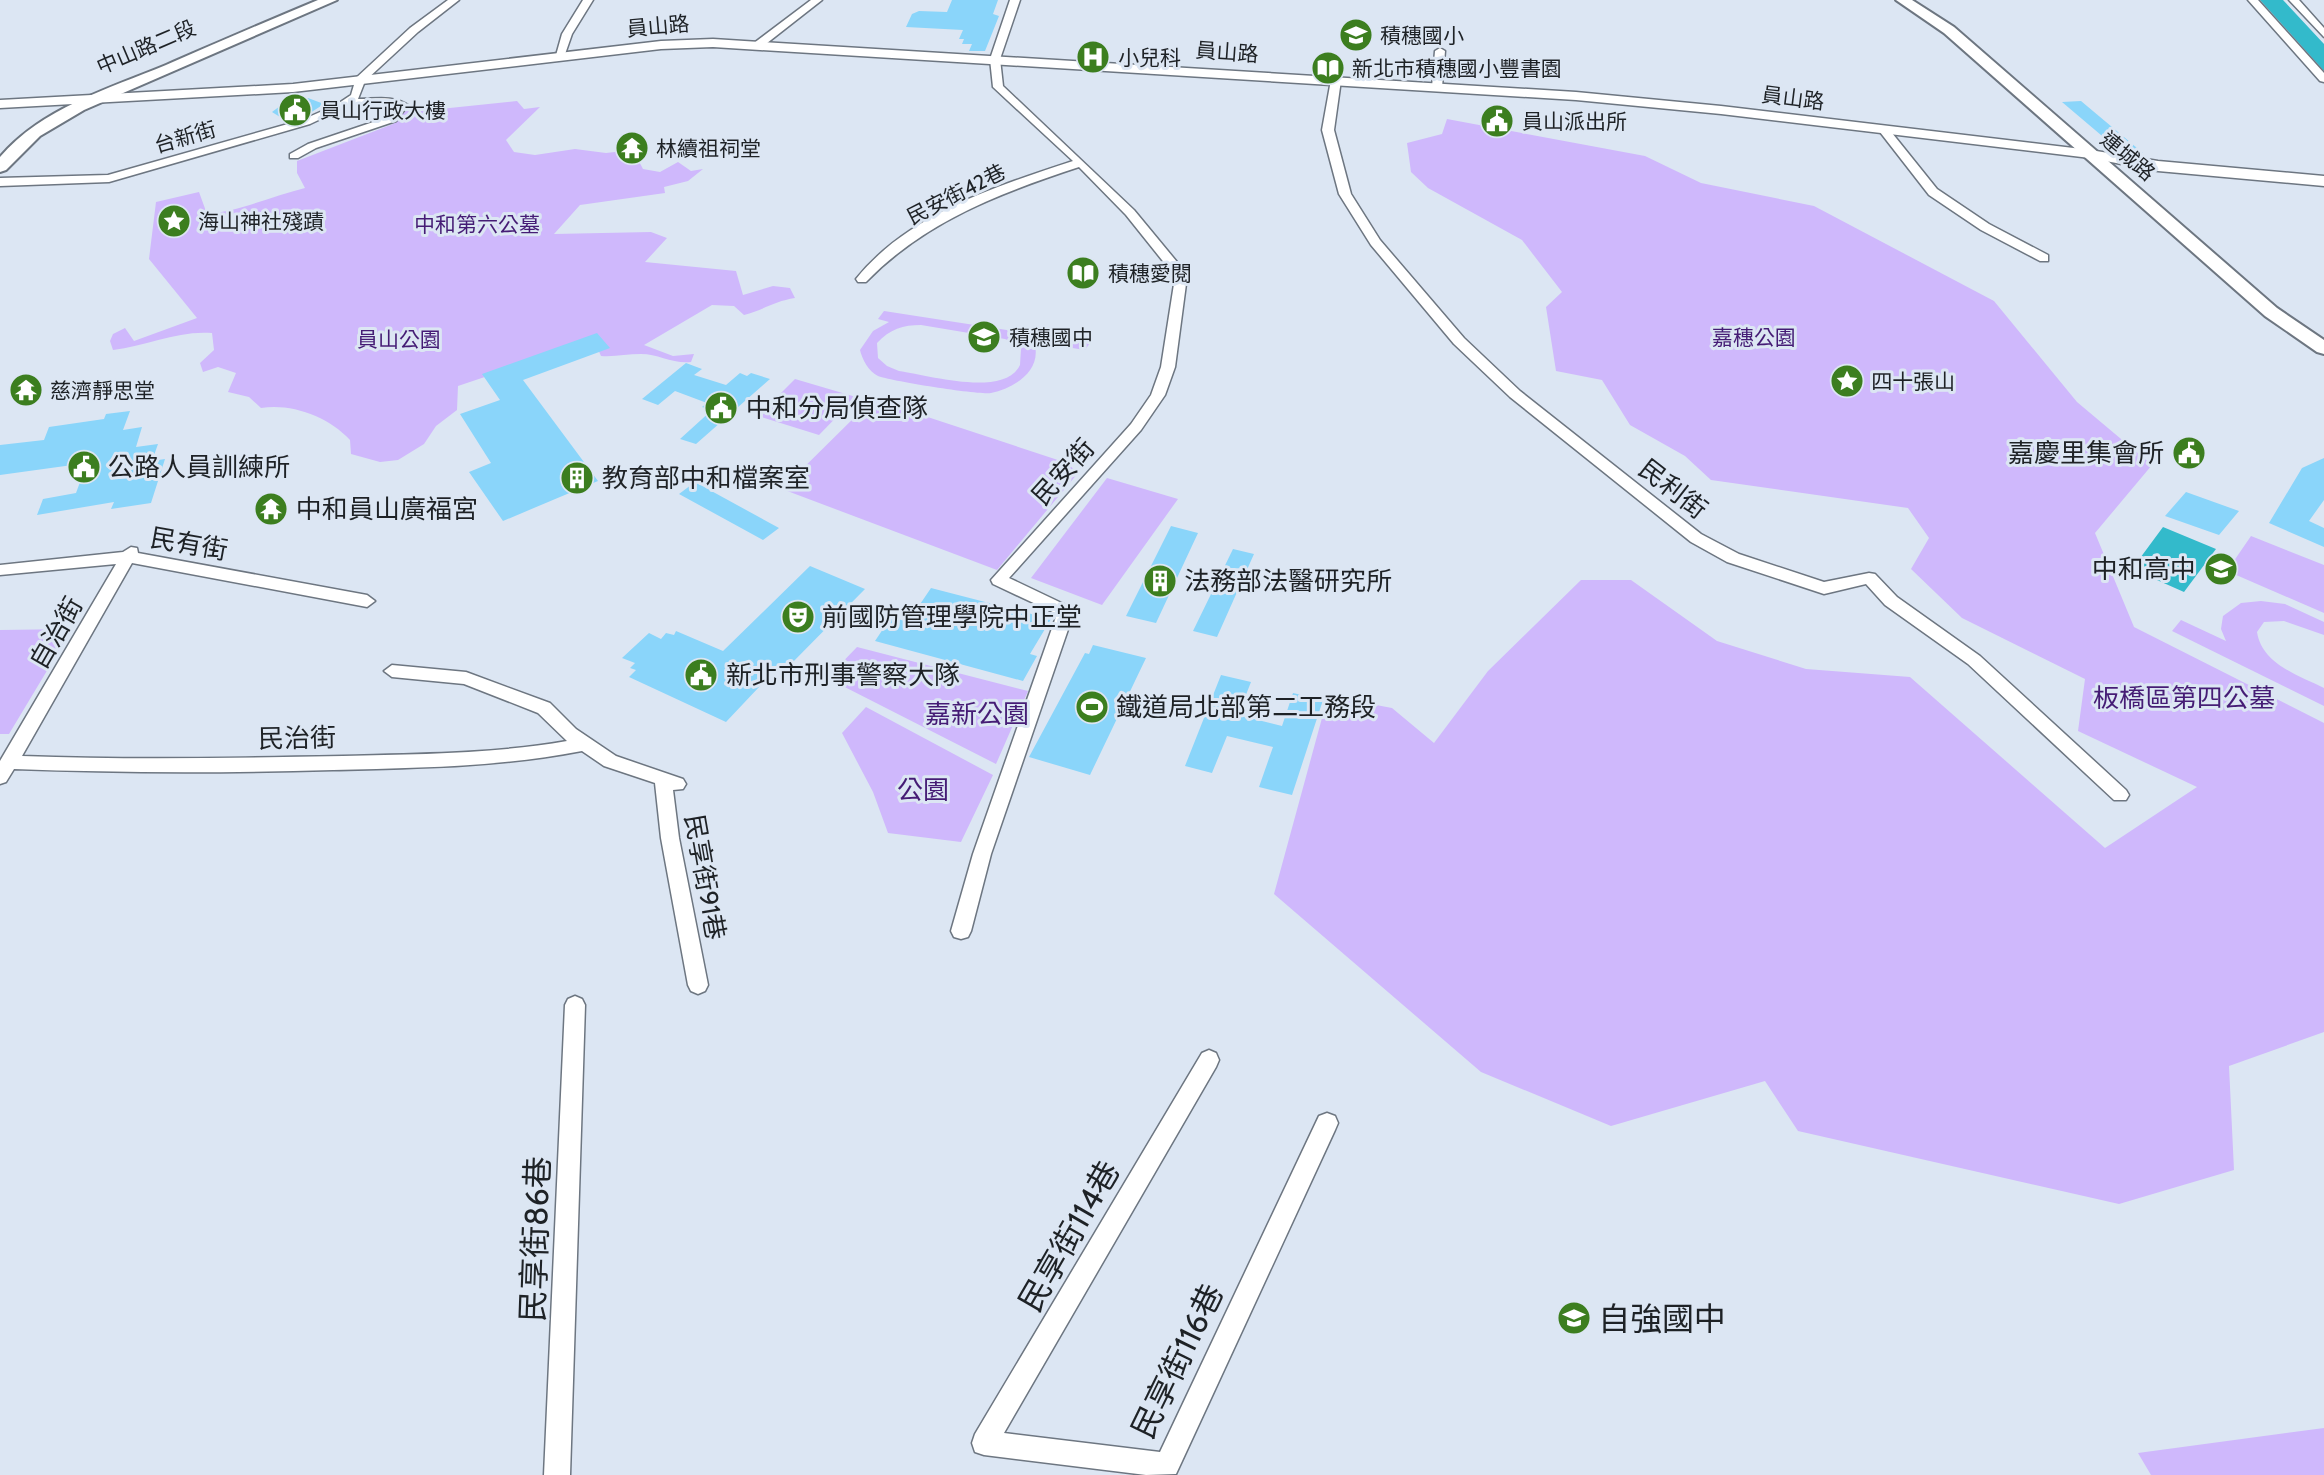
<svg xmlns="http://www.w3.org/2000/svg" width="2324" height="1475" font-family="Cabin,'Noto Sans TC',sans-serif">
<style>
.green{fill:#cfb8fc;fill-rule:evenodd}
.water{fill:#33bacb}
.building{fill:#8ad5fa}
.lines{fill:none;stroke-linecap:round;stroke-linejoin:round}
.minor-casing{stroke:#6d7681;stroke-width:3}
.tertiary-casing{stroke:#6d7681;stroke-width:3}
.secondary-casing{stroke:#6d7681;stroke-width:4}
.minor{fill:#fff;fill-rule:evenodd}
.tertiary{fill:#fff;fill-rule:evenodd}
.secondary{fill:#fff;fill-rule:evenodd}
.labels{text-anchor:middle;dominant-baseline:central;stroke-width:6;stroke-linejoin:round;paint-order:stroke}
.far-street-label{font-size:21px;fill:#1e2226;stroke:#dce6f3}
.far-poi-label{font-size:21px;fill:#1e2226;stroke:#dce6f3;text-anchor:start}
.far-park-label{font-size:21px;fill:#451c75;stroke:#dce6f3}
.poi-label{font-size:26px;fill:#1e2226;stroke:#dce6f3;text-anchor:start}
.street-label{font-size:26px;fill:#1e2226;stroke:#dce6f3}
.park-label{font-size:26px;fill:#451c75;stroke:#dce6f3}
.near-street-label{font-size:32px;fill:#1e2226;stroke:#dce6f3}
.near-poi-label{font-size:32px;fill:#1e2226;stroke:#dce6f3;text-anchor:start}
</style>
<rect width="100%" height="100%" fill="#dce6f3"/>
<path class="green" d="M517 101 524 109 540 107 506 140 514 152 535 155 575 149 606 153 633 150 643 169 660 172 678 162 691 171 703 169 688 181 664 187 665 193 580 205 554 234 651 232 667 238 645 262 736 271 743 295 773 286 790 288 795 298C775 301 763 310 744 315L734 306 712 305 644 345 673 356 694 354 691 362C673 364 658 354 641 354 627 354 615 357 601 356L594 340 458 386 457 410 436 426 424 444 398 460 380 462 351 454 350 440C329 417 292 403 261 408L249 397 228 392 236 373 218 367 203 372 200 363 214 350 212 333C179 330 146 346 113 350L110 341 113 334 125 328 134 341 197 318 149 259 156 202 199 192 207 214C239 211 273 196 305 188L297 173V161L393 124 400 114 419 105 440 109Z
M1447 119 1645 156 1701 183 1814 206 1994 301 2077 402 2152 465 2095 533 2134 627 2324 723V1032L2229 1066 2234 1170 2119 1204 1798 1131 1765 1081 1611 1126 1481 1072 1274 894 1328 696 1392 708 1434 743 1488 671 1581 580H1631L1717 641 1806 669 1910 677 2105 848 2197 787 2078 731 2085 679 1962 618 1911 569 1929 538 1908 508 1711 480 1685 456 1630 425 1602 380 1556 371 1546 307 1562 292 1522 240 1428 188 1411 172 1407 143 1442 134Z
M884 311 1090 343 1085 350 1034 342C1043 369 1016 388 991 393 978 395 891 381 878 376 869 372 862 359 860 350L873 331 889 322 878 319ZM921 325 1005 339 1017 344 1021 349 1020 365C1004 398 928 375 899 371L887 366 878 358 877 343C890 329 903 325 921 325Z
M795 379 856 397 819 435 758 416Z
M879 401 1067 463 1078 473 997 570 782 489 870 402Z
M1107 478 1178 499 1102 605 1031 578Z
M2251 536 2324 565V613L2227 571Z
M2261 601 2285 604 2324 622V635L2284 621 2264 622 2257 632C2262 664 2298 675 2324 688V706L2172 631 2181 620 2226 641 2221 629 2223 616 2241 603Z
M72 629 9 734H0V630Z
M857 647 1028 691 996 764 827 678Z
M866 707 993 775 961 842 888 833 873 792 842 733Z
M2324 1428V1475H2151L2138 1453Z"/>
<path class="water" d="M2260 0H2283L2324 44V71Z
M2163 527 2216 549 2184 592 2132 569Z"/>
<path class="building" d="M952 0H998L993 14 999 16 985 51H969L972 44H962L964 39H959L963 30 906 27 912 14 919 11 947 12Z
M308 98 324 104 310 113 295 118 280 117 272 112 288 100Z
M2081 101 2143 153 2121 152 2062 102Z
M597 333 610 348 523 380 598 481 503 521 469 472 491 463 460 414 500 400 482 374Z
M686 363 702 369 694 375 726 385 740 373 747 376 751 373 770 379 696 444 680 439 712 410 702 407 707 403 675 391 658 405 642 399Z
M130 411 123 430 142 427 136 447 158 444 152 461 165 459 151 503 111 509 114 502 37 515 43 499 76 493 87 463 0 475V445L44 440 49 427 104 419 106 414Z
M2324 458V500L2309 521 2324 528V547L2269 523 2302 468Z
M695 482 779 528 763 540 679 494Z
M2186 492 2239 511 2219 535 2165 516Z
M1171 526 1198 533 1156 623 1126 616Z
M1233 549 1254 554 1217 637 1193 631Z
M810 566 865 589 786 669 779 666 726 722 629 677 636 670 630 668 635 663 622 658 649 633 661 639 666 633 674 635 676 631 723 651Z
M931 588 1051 619 1030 654 1037 656 1023 681 875 641 891 617 908 622Z
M1093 645 1146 658 1090 775 1029 757 1085 653 1089 654Z
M1221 675 1251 682 1238 715 1282 726 1293 693 1323 700 1292 795 1259 787 1273 747 1227 736 1212 773 1185 766Z"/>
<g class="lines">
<defs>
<path id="minor" d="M448 0H459L418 32 365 81 358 99C375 99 394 95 408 105L396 121 316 148 298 158H290V154L308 144 388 117 396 106H348L310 124 109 182 0 186V178L108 175 302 120 336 105 351 95 356 78 410 28Z
M583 0H593L572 34 564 57 555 59 562 34Z
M811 0H822L762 47H754V43Z
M1010 0H1020L1000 59 1003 86 1134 210 1177 262 1186 284 1175 367 1165 395 1141 430 1009 578 1072 608 1074 612 991 854 971 931 968 937 961 939 954 937 951 931 973 854 1057 614 993 584 991 580 1131 424 1151 395 1161 367 1174 284 1166 265 1126 215 1079 167C1000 193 925 221 866 282H858L856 279C908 214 997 186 1073 161L993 87 990 59Z
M2248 0H2258L2324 73V82L2320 81Z
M2289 0H2299L2324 28V37Z
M1440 48 1445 51 1442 87 1437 90 1432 87 1435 51Z
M1336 77 1341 80 1334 130 1351 194 1380 240 1464 338 1520 391 1701 534 1739 554 1824 582 1869 573 1875 574 1897 597 1980 656 2126 790 2129 795 2126 800H2114L1968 664 1885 605 1866 584 1824 594 1727 562 1691 542 1510 397 1454 344 1371 245 1339 194 1322 130 1331 80Z
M1880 128H1888L1937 189 1989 224 2048 255V261H2040L1981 230 1929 195 1880 132Z
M131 547 137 548 138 553 367 595 375 601 367 607 132 563 22 756C129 760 236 758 343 756 417 754 493 754 567 741L538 713 464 684 392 677 384 671 392 665 466 672 550 703 576 729 616 756 683 779 686 784 683 789 673 790 679 838 708 985 705 991 698 994 691 991 688 985 661 838 655 783 604 766 582 751C500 767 417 768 333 770 227 773 120 773 14 769L6 782 0 784V761L116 564 0 575V565L123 552Z
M575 996 582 999 585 1005 570 1475H544L565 1005 568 999Z
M1209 1050 1216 1053 1219 1060 1216 1067 1004 1433 1160 1452 1319 1116 1327 1113 1335 1116 1338 1123 1335 1130 1176 1474 1146 1475 984 1455 975 1452 972 1443 975 1434 1202 1053Z"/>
<path id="tertiary" d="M713 39 1576 92 1721 106 2090 150 2158 161 2324 176V186L2158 171 2090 158 1721 114 1576 100 713 47 661 49 293 92 0 108V100L293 84 661 41Z"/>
<path id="secondary" d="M318 0H337L84 110 40 136 6 170 0 172V157C42 108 108 89 166 65 217 43 267 21 318 0Z
M1896 0H1912L1954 27 2277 308 2324 340V354L2317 352 2265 316 1944 33Z"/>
</defs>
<use href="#minor" class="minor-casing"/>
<use href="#tertiary" class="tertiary-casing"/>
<use href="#secondary" class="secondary-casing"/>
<use href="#minor" class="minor"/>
<use href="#tertiary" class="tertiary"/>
<use href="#secondary" class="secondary"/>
</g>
<defs>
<symbol id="school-disc" viewBox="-11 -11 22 22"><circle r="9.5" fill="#3c7e1f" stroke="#dce6f3"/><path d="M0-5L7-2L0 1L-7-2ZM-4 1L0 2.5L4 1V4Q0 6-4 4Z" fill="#fff"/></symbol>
<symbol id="hospital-disc" viewBox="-11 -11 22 22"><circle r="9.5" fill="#3c7e1f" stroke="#dce6f3"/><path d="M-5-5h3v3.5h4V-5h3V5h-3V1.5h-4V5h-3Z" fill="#fff"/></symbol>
<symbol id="library-disc" viewBox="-11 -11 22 22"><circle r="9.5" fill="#3c7e1f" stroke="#dce6f3"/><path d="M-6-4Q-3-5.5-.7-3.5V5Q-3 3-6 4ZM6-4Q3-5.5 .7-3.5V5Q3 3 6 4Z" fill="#fff"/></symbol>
<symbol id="civic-disc" viewBox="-11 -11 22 22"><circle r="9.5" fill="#3c7e1f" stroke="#dce6f3"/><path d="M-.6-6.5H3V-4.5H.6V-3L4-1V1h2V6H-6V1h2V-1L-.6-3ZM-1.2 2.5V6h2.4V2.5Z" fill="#fff"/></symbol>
<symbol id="temple-disc" viewBox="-11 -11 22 22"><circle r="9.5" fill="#3c7e1f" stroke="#dce6f3"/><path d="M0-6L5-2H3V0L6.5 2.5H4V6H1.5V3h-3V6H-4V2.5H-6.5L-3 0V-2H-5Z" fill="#fff"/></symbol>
<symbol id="sight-disc" viewBox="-11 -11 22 22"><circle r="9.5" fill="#3c7e1f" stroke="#dce6f3"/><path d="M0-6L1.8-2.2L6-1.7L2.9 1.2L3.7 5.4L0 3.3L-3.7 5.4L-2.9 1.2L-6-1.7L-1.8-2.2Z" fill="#fff"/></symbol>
<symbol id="building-disc" viewBox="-11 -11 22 22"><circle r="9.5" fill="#3c7e1f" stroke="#dce6f3"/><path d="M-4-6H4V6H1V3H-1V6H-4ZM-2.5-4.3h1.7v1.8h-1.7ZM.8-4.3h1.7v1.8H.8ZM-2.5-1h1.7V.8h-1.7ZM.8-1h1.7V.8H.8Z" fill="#fff"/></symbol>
<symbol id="theatre-disc" viewBox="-11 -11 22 22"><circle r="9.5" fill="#3c7e1f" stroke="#dce6f3"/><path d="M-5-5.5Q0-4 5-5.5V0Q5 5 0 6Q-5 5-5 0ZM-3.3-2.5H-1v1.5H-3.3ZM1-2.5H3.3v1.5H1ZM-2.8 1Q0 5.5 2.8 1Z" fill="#fff"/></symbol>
<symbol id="stadium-disc" viewBox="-11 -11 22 22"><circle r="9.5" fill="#3c7e1f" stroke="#dce6f3"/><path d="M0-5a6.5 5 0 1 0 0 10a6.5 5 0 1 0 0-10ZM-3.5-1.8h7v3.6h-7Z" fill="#fff"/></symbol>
</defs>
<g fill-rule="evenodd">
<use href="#school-disc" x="1337" y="16" width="38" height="38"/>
<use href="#hospital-disc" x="1074" y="38" width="38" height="38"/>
<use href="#library-disc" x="1309" y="49" width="38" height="38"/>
<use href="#civic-disc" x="276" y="91" width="38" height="38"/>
<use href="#civic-disc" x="1478" y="102" width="38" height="38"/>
<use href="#temple-disc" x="613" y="129" width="38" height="38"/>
<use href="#sight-disc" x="155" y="202" width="38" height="38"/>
<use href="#library-disc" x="1064" y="254" width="38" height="38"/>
<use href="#school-disc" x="965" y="318" width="38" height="38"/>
<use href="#sight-disc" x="1828" y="362" width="38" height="38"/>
<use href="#temple-disc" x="7" y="371" width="38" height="38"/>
<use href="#civic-disc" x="702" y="389" width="38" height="38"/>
<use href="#civic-disc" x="2170" y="434" width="38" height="38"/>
<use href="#civic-disc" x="65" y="448" width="38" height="38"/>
<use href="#building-disc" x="558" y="459" width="38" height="38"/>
<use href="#temple-disc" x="252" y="490" width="38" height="38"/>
<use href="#school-disc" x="2202" y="550" width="38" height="38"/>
<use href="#building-disc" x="1141" y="562" width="38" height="38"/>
<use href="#theatre-disc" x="779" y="598" width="38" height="38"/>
<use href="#civic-disc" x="682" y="656" width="38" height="38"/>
<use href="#stadium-disc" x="1073" y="688" width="38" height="38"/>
<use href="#school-disc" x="1555" y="1299" width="38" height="38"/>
</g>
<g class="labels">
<g class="far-street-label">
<text transform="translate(658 26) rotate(-5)">員山路</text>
<text transform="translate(146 47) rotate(-23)">中山路二段</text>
<text transform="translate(1227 52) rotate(4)">員山路</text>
<text transform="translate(1793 98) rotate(7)">員山路</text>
<text transform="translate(185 137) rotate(-16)">台新街</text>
<text transform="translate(2128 156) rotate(40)">連城路</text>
<text transform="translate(956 194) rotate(-27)">民安街42巷</text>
</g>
<g class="far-poi-label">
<text x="1380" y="35">積穗國小</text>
<text x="1118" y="57">小兒科</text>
<text x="1352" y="68">新北市積穗國小豐書園</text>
<text x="320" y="110">員山行政大樓</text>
<text x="1522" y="121">員山派出所</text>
<text x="656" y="148">林續祖祠堂</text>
<text x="198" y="221">海山神社殘蹟</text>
<text x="1108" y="273">積穗愛閱</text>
<text x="1009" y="337">積穗國中</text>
<text x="1871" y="381">四十張山</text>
<text x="50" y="390">慈濟靜思堂</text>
</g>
<g class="far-park-label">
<text x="477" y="224">中和第六公墓</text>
<text x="1754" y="337">嘉穗公園</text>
<text x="399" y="339">員山公園</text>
</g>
<g class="poi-label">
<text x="746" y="408">中和分局偵查隊</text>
<text x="2164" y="453" text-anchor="end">嘉慶里集會所</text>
<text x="108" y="467">公路人員訓練所</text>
<text x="602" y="478">教育部中和檔案室</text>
<text x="296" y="509">中和員山廣福宮</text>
<text x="2196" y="569" text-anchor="end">中和高中</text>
<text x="1184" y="581">法務部法醫研究所</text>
<text x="822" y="617">前國防管理學院中正堂</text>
<text x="726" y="675">新北市刑事警察大隊</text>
<text x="1116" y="707">鐵道局北部第二工務段</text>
</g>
<g class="street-label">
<text transform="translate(1063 472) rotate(-48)">民安街</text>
<text transform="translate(1673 489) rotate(38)">民利街</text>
<text transform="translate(189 544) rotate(10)">民有街</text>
<text transform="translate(56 633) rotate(-60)">自治街</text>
<text transform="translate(297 738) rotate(-1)">民治街</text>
<text transform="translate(705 877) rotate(80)">民享街91巷</text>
</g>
<g class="park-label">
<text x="2184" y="698">板橋區第四公墓</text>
<text x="977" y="714">嘉新公園</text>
<text x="923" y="790">公園</text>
</g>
<g class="near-street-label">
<text transform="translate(1069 1236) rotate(-60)">民享街114巷</text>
<text transform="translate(535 1239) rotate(-88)">民享街86巷</text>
<text transform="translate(1177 1361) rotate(-64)">民享街116巷</text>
</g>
<g class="near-poi-label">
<text x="1598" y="1318">自強國中</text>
</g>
</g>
</svg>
